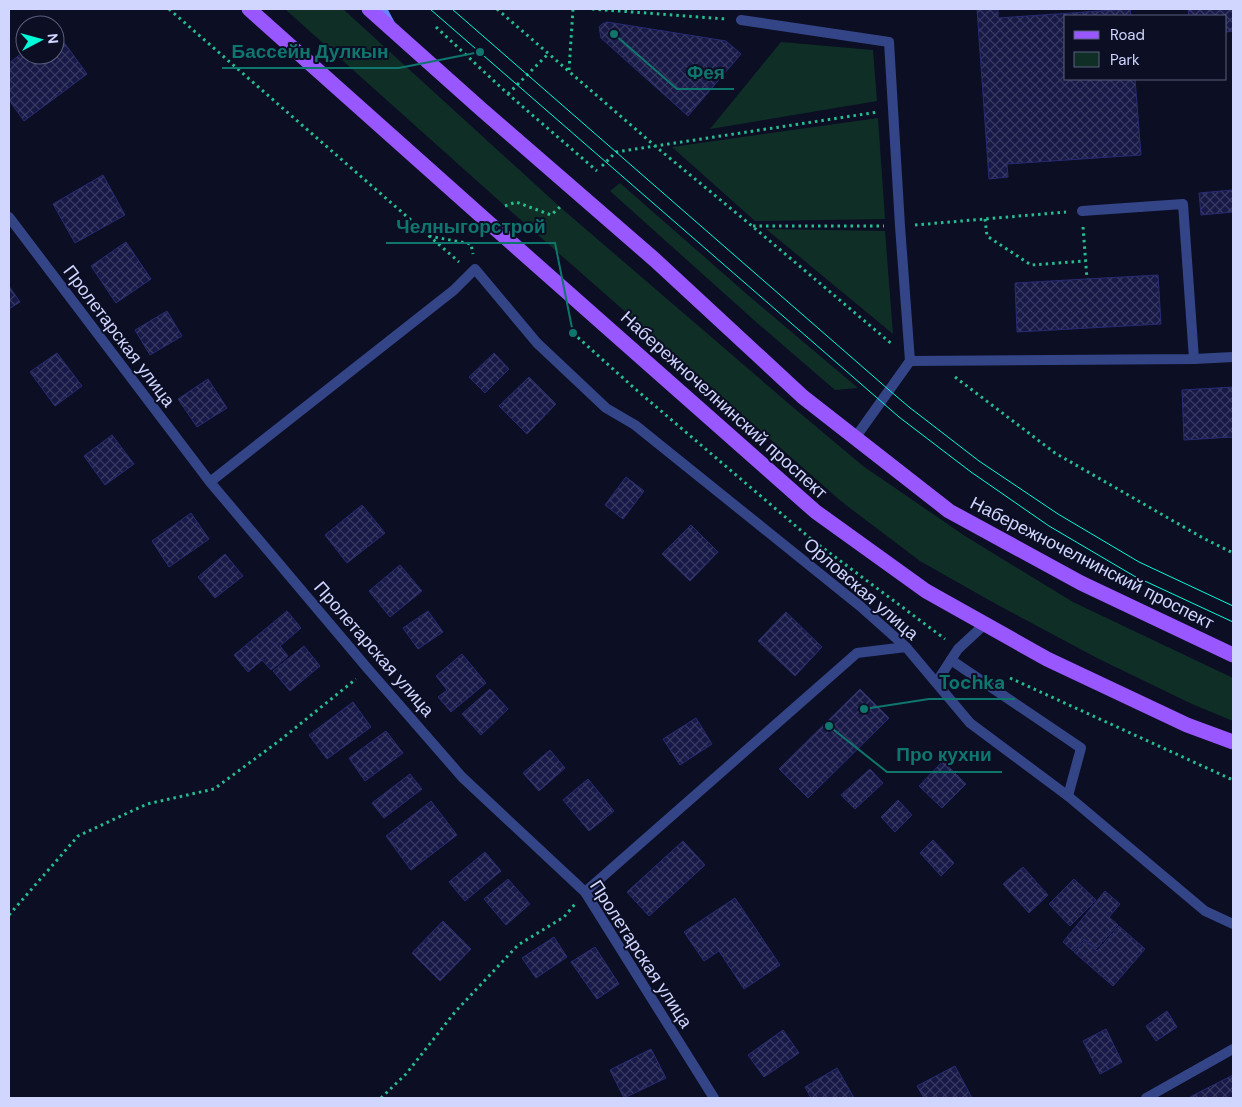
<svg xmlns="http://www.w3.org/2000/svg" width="1242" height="1107" font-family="'DM Sans',sans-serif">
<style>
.green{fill:#0f2f26}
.building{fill:url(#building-cross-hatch);stroke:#282b74}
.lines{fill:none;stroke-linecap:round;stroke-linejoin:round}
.path{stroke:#26bd90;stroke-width:3;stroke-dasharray:2.5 4;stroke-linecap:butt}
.lane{stroke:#344587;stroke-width:10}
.street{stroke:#344587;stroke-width:10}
.secondary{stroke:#6787ff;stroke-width:10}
.primary{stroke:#9857ff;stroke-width:15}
.tram{stroke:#00fbd8;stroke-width:1}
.labels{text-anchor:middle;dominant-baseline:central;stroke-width:4;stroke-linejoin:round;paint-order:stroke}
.street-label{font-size:18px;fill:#d0d6ff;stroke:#0c0e24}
.leader{fill:none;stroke:#0f766e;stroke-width:2}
.callout-dot{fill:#0f766e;stroke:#0c0e24;stroke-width:2}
.callout-label{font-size:19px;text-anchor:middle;font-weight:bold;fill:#0f766e;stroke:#0c0e24;stroke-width:4;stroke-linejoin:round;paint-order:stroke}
</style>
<defs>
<pattern id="building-cross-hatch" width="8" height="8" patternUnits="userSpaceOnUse" patternTransform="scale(1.25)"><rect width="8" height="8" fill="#171946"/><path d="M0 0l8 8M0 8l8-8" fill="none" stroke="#383a62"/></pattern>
</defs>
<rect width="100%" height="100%" fill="#0c0e24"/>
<path class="green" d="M285 9H343L560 207 788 403 863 466 965 536 1073 602 1233 678V721L1192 704 1099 659 996 604 920 561 842 502 505 206Z
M781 42 873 50 877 101 710 129Z
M878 118 885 219 755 221 672 147Z
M620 183 749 296 858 388 835 390 755 321 610 191Z
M766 229 885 231 893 334Z"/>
<path class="building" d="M977 9H998V18L1130 9 1131 16H1066V79H1135L1141 155 1007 164 1008 177 989 179Z
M1188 9H1233V31L1226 32V16H1189Z
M607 22 726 41 741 54 688 116 601 38 599 27 602 24Z
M55 30 87 74 24 121 9 100V63L25 51V55H55Z
M103 175 125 215 75 243 53 204Z
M1233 190V212L1201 215 1199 193Z
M126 242 151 279 116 303 91 266Z
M1158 275 1161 324 1017 332 1015 283Z
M9 286 20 302 9 309Z
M167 311 182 336 150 355 135 330Z
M57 353 82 386 55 406 30 372Z
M494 353 509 369 485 393 469 377Z
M529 377 556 404 527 434 499 406Z
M208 379 227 408 197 427 178 399Z
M1233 387V437L1184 440 1182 390Z
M112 435 134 464 105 485 84 456Z
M626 477 644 491 623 519 605 505Z
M362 505 385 533 347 563 325 535Z
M191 513 209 539 169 567 152 541Z
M691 525 718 552 690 581 662 554Z
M225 554 243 576 215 598 198 577Z
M400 565 422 591 390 617 369 591Z
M287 611 301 628 280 646 288 656 271 670 262 660 248 672 234 655Z
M428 611 443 632 418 649 403 628Z
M786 612 822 647 795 676 758 641Z
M304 646 320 666 290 691 273 671Z
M462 654 486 683 451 712 438 697 447 690 436 676Z
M490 689 508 709 481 735 462 714Z
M860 689 889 718 808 798 779 769Z
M353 702 371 727 327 759 309 735Z
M696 718 712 744 680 765 663 739Z
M386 731 403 753 365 781 349 758Z
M550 750 565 768 539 791 523 773Z
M943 761 966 784 942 808 919 786Z
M870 769 883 783 855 809 841 795Z
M410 774 422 789 384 818 372 803Z
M588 779 614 811 589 831 563 800Z
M898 800 912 815 895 832 881 817Z
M431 801 457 835 411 870 386 836Z
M933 840 954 863 941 876 920 853Z
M683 841 705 865 649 916 627 892Z
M485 852 501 871 465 901 449 882Z
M1023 867 1048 895 1029 913 1003 884Z
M508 879 530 904 506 925 484 899Z
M1074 879 1096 900 1070 926 1049 904Z
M1105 891 1120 904 1109 917 1118 925 1096 949 1084 939 1073 951 1063 942Z
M735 898 780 965 744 989 719 951 704 961 684 932Z
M443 921 471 949 440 981 412 953Z
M1119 926 1145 949 1113 986 1074 952 1085 940 1097 951Z
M554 937 567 957 536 978 522 958Z
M595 947 619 984 597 999 571 962Z
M1167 1011 1177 1027 1156 1041 1146 1026Z
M1106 1029 1122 1062 1100 1074 1083 1041Z
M783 1030 799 1053 764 1077 748 1055Z
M651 1049 666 1078 624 1098 610 1070Z
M955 1066 972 1098H924L917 1086Z
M837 1068 854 1098H811L805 1087Z
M1233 1075V1098H1191L1190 1097Z"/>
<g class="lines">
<path class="path" d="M169 9 459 262
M497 9 655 146 752 226 893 345
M592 9 726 19
M436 27 508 94 597 171
M569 70 573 9
M508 94 549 53
M602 166 616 152 878 112
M505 206 516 202 551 215 560 207
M985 219 987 236 1031 265 1085 261
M915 225 1066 212
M753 226H884
M1083 227 1087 279
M429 236 471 244 473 254
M573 333 633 387 811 539 945 639
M955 377 1055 453 1203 538 1233 553
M1010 678 1233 780
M9 915 78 836 147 804 214 789 279 741 356 679
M381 1098 406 1074 455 1012 518 945 564 917 575 904"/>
<path class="lane" d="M741 20 889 42 900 226 910 361
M1082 211 1183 204 1194 359
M855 438 910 361 1194 359 1233 357
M951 660 1081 748 1068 796"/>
<path class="street" d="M9 217 210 482 368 669 462 777 585 892 714 1098
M210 482 454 290 475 269 537 343 606 408 635 425 860 606 906 647 970 723 1068 796 1205 911 1233 924
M936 683 958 649 985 624
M585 892 857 653 906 647
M1146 1098 1233 1049"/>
<path class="secondary" d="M382 9 390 24"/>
<path class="primary" d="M249 9 489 223 816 512 926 591 1047 659 1187 725 1233 742
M369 9 481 109 655 260 803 397 949 511 1081 583 1233 655"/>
<path class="tram" d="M430 9 899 417 971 472 1049 526 1134 576 1233 622
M452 9 889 390 909 407 979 461 1058 514 1139 562 1233 606"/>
</g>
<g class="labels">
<g class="street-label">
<text transform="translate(119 336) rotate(53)">Пролетарская улица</text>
<text transform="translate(724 405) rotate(42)">Набережночелнинский проспект</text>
<text transform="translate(1092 563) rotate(27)">Набережночелнинский проспект</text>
<text transform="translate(861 589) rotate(41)">Орловская улица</text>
<text transform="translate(374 649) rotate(49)">Пролетарская улица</text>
<text transform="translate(641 954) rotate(57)">Пролетарская улица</text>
</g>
</g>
<path class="leader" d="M480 52L399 68H222M614 34L677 89H734M573 333L555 243H386M864 709L929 699H1015M829 726L887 772H1002"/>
<g class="callout-dot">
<circle cx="480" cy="52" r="5"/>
<circle cx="614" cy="34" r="5"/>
<circle cx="573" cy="333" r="5"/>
<circle cx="864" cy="709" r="5"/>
<circle cx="829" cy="726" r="5"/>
</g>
<g class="callout-label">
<text x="310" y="58">Бассейн Дулкын</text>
<text x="706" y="79">Фея</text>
<text x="471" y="233">Челныгорстрой</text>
<text x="972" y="689">Tochka</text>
<text x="944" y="761">Про кухни</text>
</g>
<rect width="1242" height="1107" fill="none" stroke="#d0d6ff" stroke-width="20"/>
<rect x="1064" y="15" width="162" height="65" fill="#0c0e24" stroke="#5a5e7c"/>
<rect x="1074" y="31" width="25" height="8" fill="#9857ff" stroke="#5a5e7c"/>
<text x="1110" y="40" font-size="15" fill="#d0d6ff">Road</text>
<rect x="1074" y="52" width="25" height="15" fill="#0f2f26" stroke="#5a5e7c"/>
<text x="1110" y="65" font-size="15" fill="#d0d6ff">Park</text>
<g transform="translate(40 40) rotate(84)"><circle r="24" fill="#0c0e24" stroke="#5a5e7c"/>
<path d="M0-4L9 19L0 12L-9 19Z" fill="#00fbd8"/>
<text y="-8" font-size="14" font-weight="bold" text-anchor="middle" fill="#d0d6ff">N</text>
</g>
</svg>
